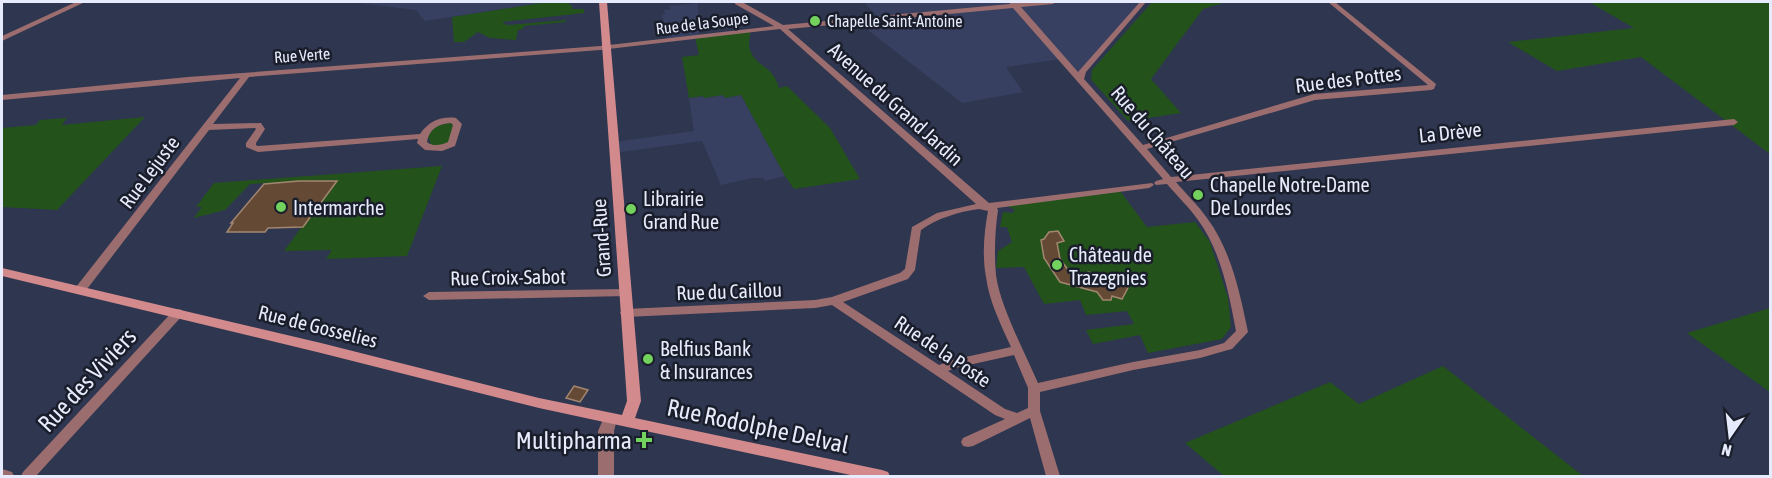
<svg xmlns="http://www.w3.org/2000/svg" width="1772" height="478" font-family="'Asap Condensed',sans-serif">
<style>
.built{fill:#374060}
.green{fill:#23531b}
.building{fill:#644a35;stroke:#a38670;stroke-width:1.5}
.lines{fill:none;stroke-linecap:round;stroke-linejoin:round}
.minor{fill:#9b6d6e;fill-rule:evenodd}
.tertiary{fill:#9b6d6e;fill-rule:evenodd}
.secondary{fill:#d28a8c;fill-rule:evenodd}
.poi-dot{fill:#72d25d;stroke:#1a1e2a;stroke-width:2}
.labels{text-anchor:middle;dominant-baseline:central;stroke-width:5;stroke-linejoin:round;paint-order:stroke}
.far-poi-label{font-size:16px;fill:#e6ecfd;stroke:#1a1e2a;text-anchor:start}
.far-street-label{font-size:16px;fill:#e6ecfd;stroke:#1a1e2a}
.street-label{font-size:20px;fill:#e6ecfd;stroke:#1a1e2a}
.poi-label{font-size:20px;fill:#e6ecfd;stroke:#1a1e2a;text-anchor:start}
.near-street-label{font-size:24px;fill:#e6ecfd;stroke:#1a1e2a}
.near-poi-label{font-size:24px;fill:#e6ecfd;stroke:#1a1e2a;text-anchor:end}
</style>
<rect width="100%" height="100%" fill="#2e3650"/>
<path class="built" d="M351 2H548L425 21 416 10Z
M864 2H1143L1082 70 1080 79 1063 59 1006 67 1023 92 962 103 855 20 878 18Z
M698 3 699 37 668 41 662 15 665 14 664 10 670 9 669 6Z
M723 95 725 98 741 95 785 176 765 181 763 178H752L721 185 702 141 614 153V142L694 131 689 98 703 96 705 98Z"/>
<path class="green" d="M548 2H579L569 3V5H572V9H584V13L502 22 507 25 566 20V22L524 26 523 29 518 30 516 40 490 38 478 32 464 42H454L452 17Z
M1152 2H1226L1203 9 1151 79 1181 113 1128 121 1094 83 1091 79 1092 70Z
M1589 2H1770V154L1641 57 1557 71 1508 42 1634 28Z
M750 31C750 37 748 44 750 50 756 67 773 65 779 88L787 86 830 128 860 179 794 189 785 176 741 95 725 98 723 95 704 98 703 96 689 98 682 57 699 55 695 37Z
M145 117 57 210 2 207V128L36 125 40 120 67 118 62 125Z
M450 123 453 125 449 142 441 146 431 145 428 136 435 126Z
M442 166 407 256 326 259 332 250 284 251 336 180 250 184 225 210 194 218 202 207H196L214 183Z
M1120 191 1147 227 1195 222 1210 242 1228 298 1231 327 1222 339 1148 353 1140 335 1093 344 1086 330 1134 324 1127 311 1086 315 1080 300 1044 304 1024 267 996 268 998 251 1012 242 1007 227H1000L1003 212 1012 213 1015 210 1007 206Z
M1770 308V392L1687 333Z
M1443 366 1583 476H1224L1185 443 1330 382 1359 404Z"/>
<path class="building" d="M299 181H337L303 227 268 228 265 232H227L233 223H231L264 184Z
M1058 231 1064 241 1057 243 1060 259 1069 271 1087 276 1088 272 1130 284 1122 299 1112 296 1111 300H1103L1097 292 1060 282 1044 258 1041 240 1044 239 1049 232Z
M574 386 588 390 580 402 566 398Z"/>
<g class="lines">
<path class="minor" d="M76 2H85L2 41V36Z
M735 2H742L783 25 1010 4 1009 2H1015L1017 3 1056 2 1053 4 1021 7 1078 72 1140 2H1146L1086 72 1084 79 1143 145 1314 94 1428 85 1328 2H1335L1436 84 1434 89 1431 90 1315 100 1147 149 1171 177 1734 119 1738 122 1734 125 1176 182C1186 194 1198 205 1207 218 1231 250 1240 293 1248 332L1232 349 1228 350 1200 358 1133 370 1040 392V411L1060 476H1046L1030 418 973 446 968 447 963 446 961 442 963 438 1005 419 995 415 832 305 815 308 626 317 622 316 620 313 622 310 626 309 815 300 832 297 900 273 905 269 912 227 937 213 976 204 780 29 600 50 249 77 213 124 261 123 265 129 256 143V145L258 146 420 134C429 121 441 116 456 118L462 124 455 146 442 151 425 150 417 143 418 139 258 152 246 147V143L256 129 255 128 209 130 84 293H76L74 290 76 287 240 78 2 100V95L188 77 600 46 774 26 735 4ZM1013 8 1163 179 1156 181 1154 183 1156 185 1167 184C1177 196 1189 207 1198 220 1221 251 1229 294 1236 331L1224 343 1200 350 1133 362 1038 383C1025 353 1000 306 996 275 994 254 995 231 998 210L997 208 1149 188 1154 185 1152 183 989 203 788 29ZM451 123 453 125 448 142C441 145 433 147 427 142 429 129 438 124 451 123ZM979 209 988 211C984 232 982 256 986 277 989 301 1001 325 1011 347L952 360 939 365 843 302 908 279 915 270 921 230C938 218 958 212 979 209ZM1014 355 1028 388V408L1017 413 1005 409 948 371 955 368Z
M624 289 630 293 628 296 429 300 423 296 429 292Z
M178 309 182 310 184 313 182 316 36 476H21L23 472 174 310Z
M2 469 12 472 14 476H2Z"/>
<path class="tertiary" d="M610 413 615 415 617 419 614 431V476H598V431L605 415Z"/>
<path class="secondary" d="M599 2H607L641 401 635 418 882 470 888 472 890 476H855L539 408 321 353 2 276V268L321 343 539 398 622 415 627 401Z"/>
</g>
<g class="poi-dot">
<circle cx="815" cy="21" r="6"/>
<circle cx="1198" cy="195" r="6"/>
<circle cx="281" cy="207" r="6"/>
<circle cx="631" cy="209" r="6"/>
<circle cx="1057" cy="265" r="6"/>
<circle cx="648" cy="359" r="6"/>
<path d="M641 431h6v6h6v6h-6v6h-6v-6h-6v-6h6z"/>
</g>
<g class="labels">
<g class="far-poi-label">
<text x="827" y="21">Chapelle Saint-Antoine</text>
</g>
<g class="far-street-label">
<text transform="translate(702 23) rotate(-7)">Rue de la Soupe</text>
<text transform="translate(302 55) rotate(-4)">Rue Verte</text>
</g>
<g class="street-label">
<text transform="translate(1348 79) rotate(-7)">Rue des Pottes</text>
<text transform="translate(896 104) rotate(42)">Avenue du Grand Jardin</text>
<text transform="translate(1153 132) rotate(49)">Rue du Château</text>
<text transform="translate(1450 132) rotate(-6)">La Drève</text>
<text transform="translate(149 172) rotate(-53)">Rue Lejuste</text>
<text transform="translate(601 238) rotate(-94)">Grand-Rue</text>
<text transform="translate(508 277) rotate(-1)">Rue Croix-Sabot</text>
<text transform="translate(729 291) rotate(-2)">Rue du Caillou</text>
<text transform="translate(318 326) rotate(14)">Rue de Gosselies</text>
<text transform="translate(943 351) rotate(34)">Rue de la Poste</text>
</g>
<g class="poi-label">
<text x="1210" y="184">Chapelle Notre-Dame<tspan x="1210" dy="23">De Lourdes</tspan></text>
<text x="643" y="198">Librairie<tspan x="643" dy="23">Grand Rue</tspan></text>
<text x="293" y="207">Intermarche</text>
<text x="1069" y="254">Château de<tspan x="1069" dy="23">Trazegnies</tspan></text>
<text x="660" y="348">Belfius Bank<tspan x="660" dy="23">&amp; Insurances</tspan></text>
</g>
<g class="near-street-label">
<text transform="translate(87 380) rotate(-47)">Rue des Viviers</text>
<text transform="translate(758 426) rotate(12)">Rue Rodolphe Delval</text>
</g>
<g class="near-poi-label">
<text x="632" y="440">Multipharma</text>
</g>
</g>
<rect width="1772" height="478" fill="none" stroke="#e6ecfd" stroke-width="6"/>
<g transform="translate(1730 436) rotate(194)" stroke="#1a1e2a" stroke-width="4.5" paint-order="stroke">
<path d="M0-4.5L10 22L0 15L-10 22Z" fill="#e6ecfd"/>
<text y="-9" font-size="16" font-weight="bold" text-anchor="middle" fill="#e6ecfd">N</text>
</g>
</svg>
